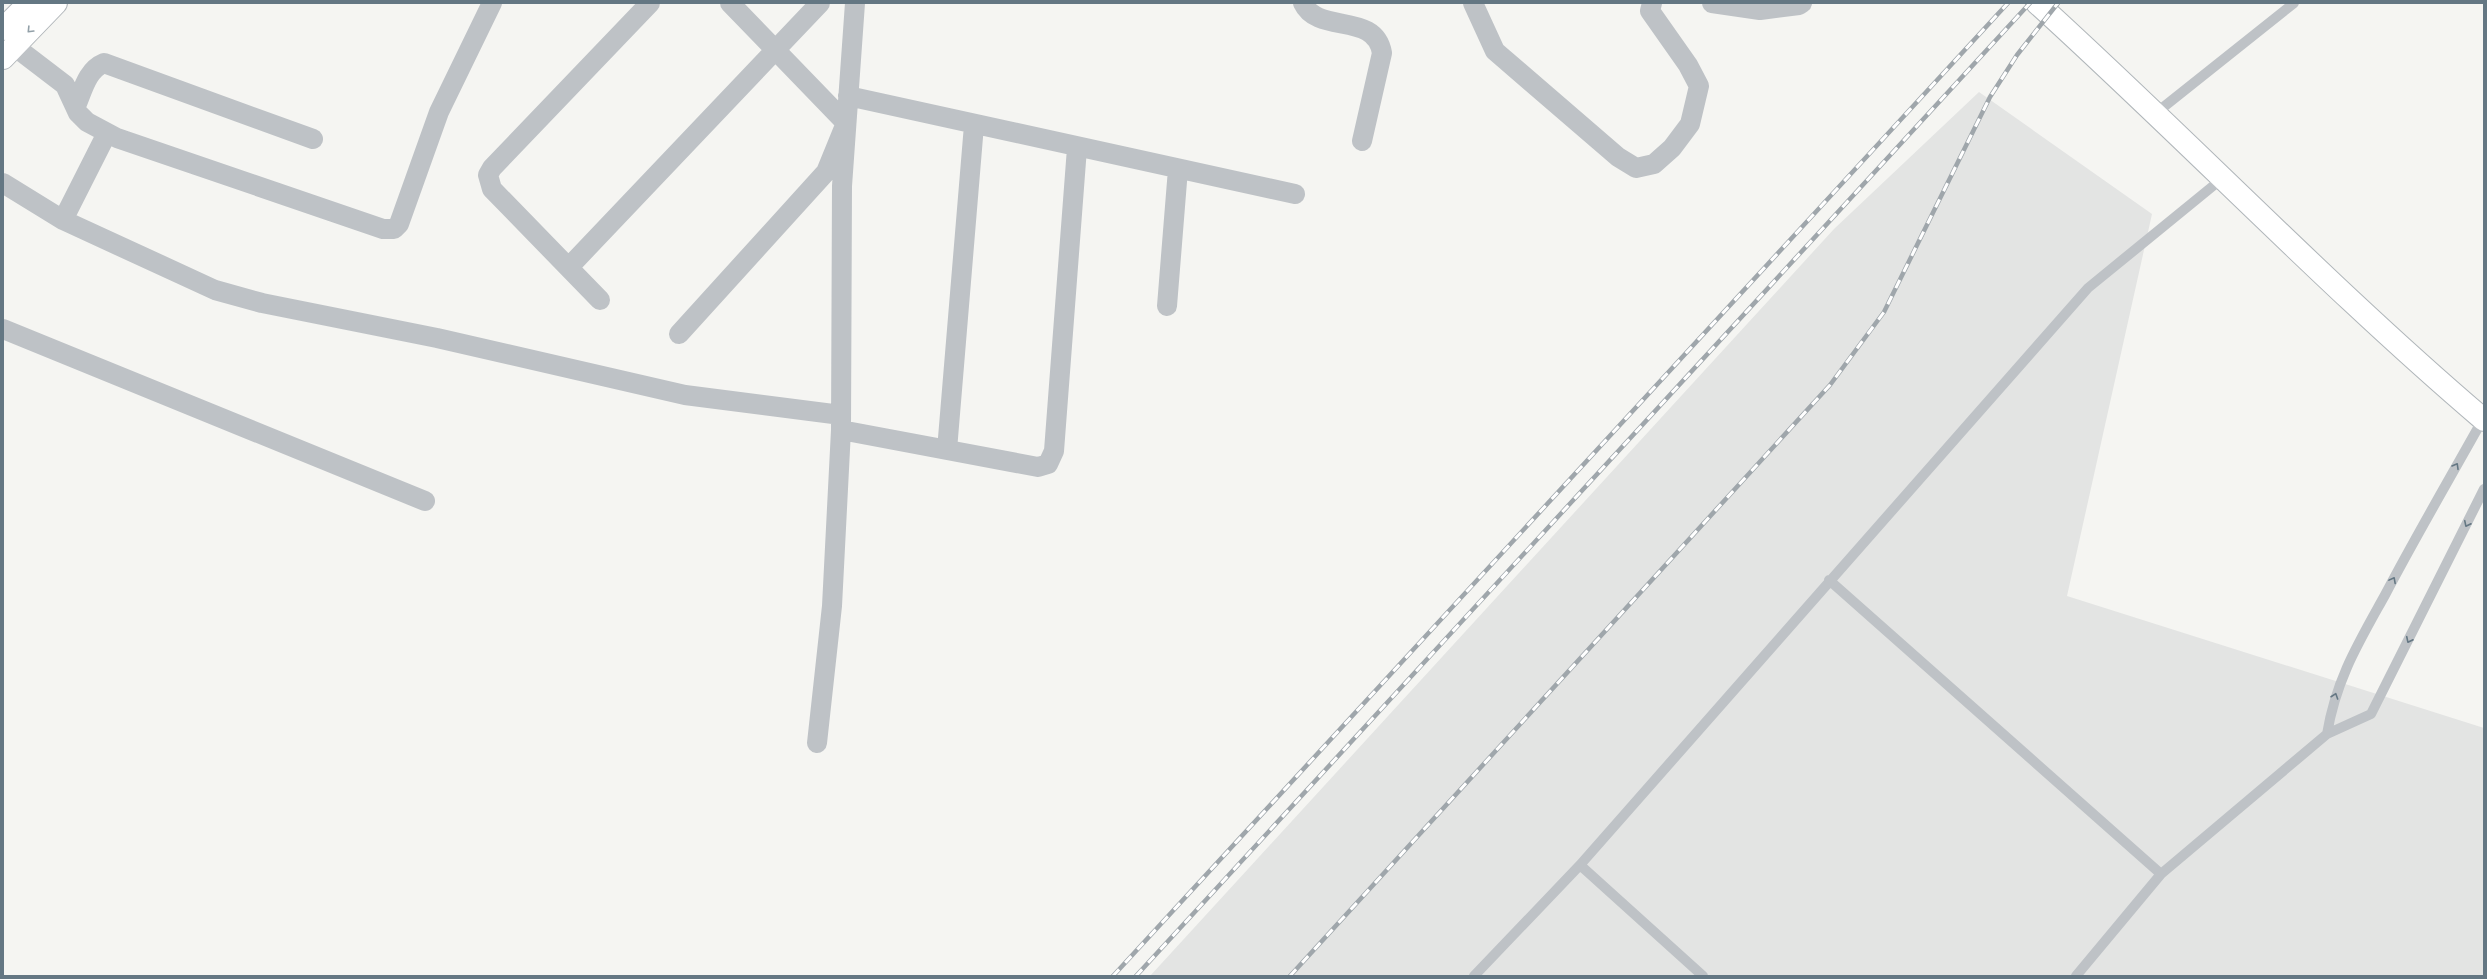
<svg xmlns="http://www.w3.org/2000/svg" width="2487" height="979" font-family="Rubik,sans-serif">
<style>
.built{fill:#e3e4e3}
.lines{fill:none;stroke-linecap:round;stroke-linejoin:round}
.secondary-casing{stroke:#b0b6ba;stroke-width:24}
.primary-casing{stroke:#b1b6ba;stroke-width:24}
.service{stroke:#bec2c6;stroke-width:10}
.minor{stroke:#bec2c6;stroke-width:20}
.secondary{stroke:#fff;stroke-width:22}
.primary{stroke:#fff;stroke-width:22}
.rail-casing{stroke:#9fa6ab;stroke-width:4.5}
.rail{stroke:#fff;stroke-width:3;stroke-dasharray:9;stroke-linecap:butt}
.oneway{stroke:#92a0a8}
.oneway2{stroke:#647783}
</style>
<rect width="100%" height="100%" fill="#f5f5f2"/>
<path class="built" d="M1979 92 2152 214 2067 596 2484 728V976H1150L1834 229Z"/>
<g class="lines">
<defs>
<path id="secondary" d="M2037 3C2188 140 2329 288 2484 420"/>
<path id="primary" d="M3 29 29 3
M3 58 56 3"/>
</defs>
<use href="#secondary" class="secondary-casing"/>
<use href="#primary" class="primary-casing"/>
<path class="service" d="M2156 113 2294 3
M1829 580 2161 874
M2327 734C2336 679 2359 642 2385 595 2416 536 2450 478 2483 419
M1580 865 1703 976
M1474 976 1580 865 2088 288 2224 177
M2076 976 2161 874 2327 734 2371 714 2484 489"/>
<path class="minor" d="M1303 3C1318 35 1375 11 1382 53L1362 141
M1473 3 1495 51 1618 157 1636 168 1654 164 1672 148 1690 124 1699 86 1688 65 1650 11 1652 3
M1712 3 1760 10 1799 5 1802 3
M14 46 65 85 78 113 87 122 117 138 383 229H394L399 224 439 112 492 3
M848 96 1295 194
M76 106C83 90 87 70 104 63L313 139
M3 183 63 220 215 290 262 303 437 338 685 395 841 415
M63 220 107 133
M569 267 820 3
M600 300 492 189 488 175 492 168 650 3
M1167 306 1178 169
M3 329 425 501
M679 334 826 172 846 123 730 3
M841 430 1038 467 1048 464 1054 451 1077 148
M947 450 974 125
M817 743 832 606 841 430 842 186 855 3"/>
<use href="#secondary" class="secondary"/>
<use href="#primary" class="primary"/>
<defs>
<path id="rail" d="M1113 976 2008 3
M1136 976 2030 3
M1290 976 1830 385 1884 312 1990 97 2017 55 2058 3"/>
</defs>
<use href="#rail" class="rail-casing"/>
<use href="#rail" class="rail"/>
</g>
<defs><path id="oneway-chevron" d="M-2-3.5L2.5 0L-2 3.5" fill="none" stroke-width="1.6" stroke-linecap="round" stroke-linejoin="round"/></defs>
<use class="oneway" href="#oneway-chevron" transform="translate(30 30) rotate(134)"/>
<g class="oneway2">
<use href="#oneway-chevron" transform="translate(2456 466) rotate(-60)"/>
<use href="#oneway-chevron" transform="translate(2467 524) rotate(116)"/>
<use href="#oneway-chevron" transform="translate(2393 580) rotate(-62)"/>
<use href="#oneway-chevron" transform="translate(2409 640) rotate(116)"/>
<use href="#oneway-chevron" transform="translate(2335 696) rotate(-71)"/>
</g>
<rect width="2487" height="979" fill="none" stroke="#647783" stroke-width="8"/>
</svg>
